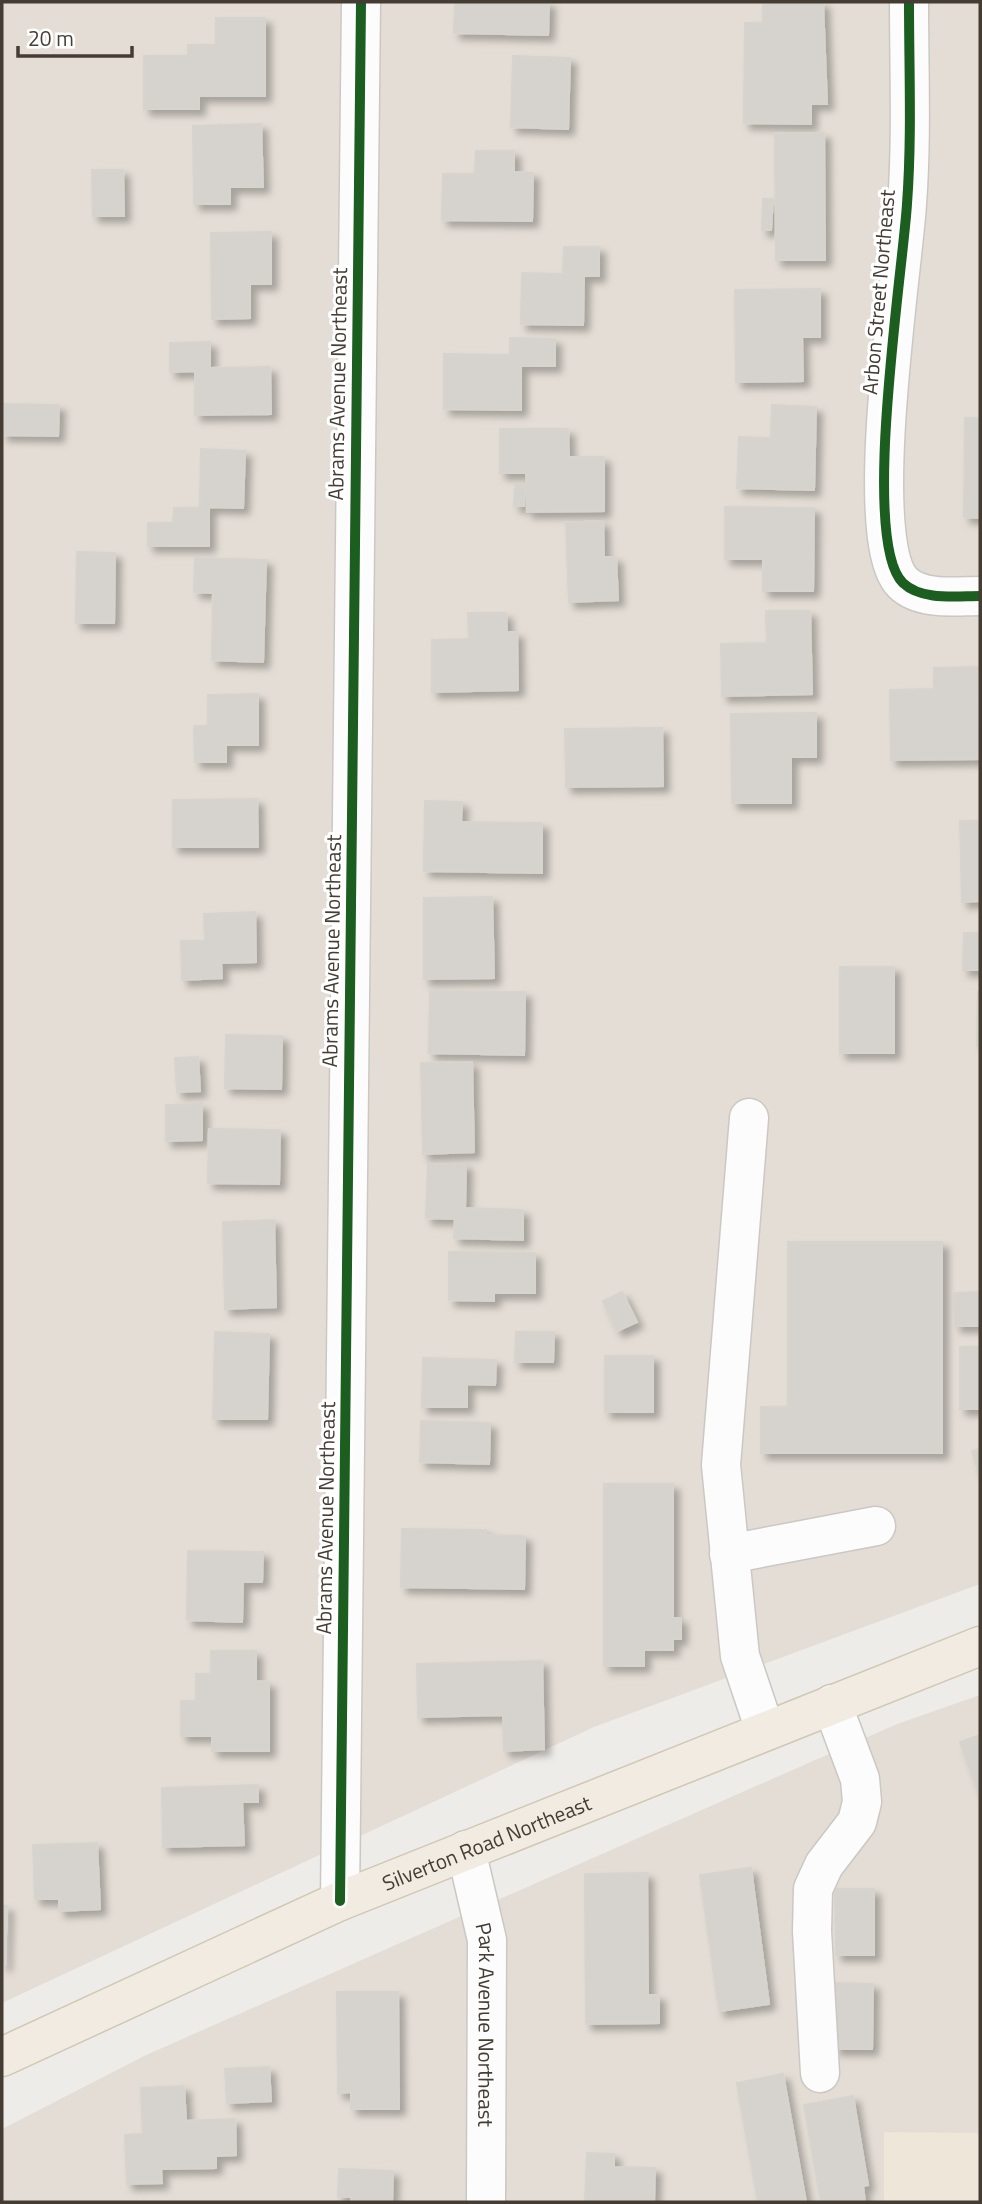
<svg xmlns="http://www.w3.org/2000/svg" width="982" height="2204" font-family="'Titillium Web',sans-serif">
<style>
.residential{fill:#e3ddd5}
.education{fill:#ede6d9}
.building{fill:#d6d3cf;stroke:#d7d3cd;stroke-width:2;filter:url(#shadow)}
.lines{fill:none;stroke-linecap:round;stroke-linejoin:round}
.minor-casing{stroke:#cbc8c4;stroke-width:41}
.major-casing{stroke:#d1c7b5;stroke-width:41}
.minor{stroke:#fcfcfc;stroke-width:38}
.major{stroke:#f1ebe2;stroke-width:38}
.cycleway-casing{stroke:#fff;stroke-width:15}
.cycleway{stroke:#1b5e20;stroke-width:10}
.labels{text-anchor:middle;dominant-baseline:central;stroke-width:6;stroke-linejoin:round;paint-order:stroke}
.street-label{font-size:21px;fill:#453d34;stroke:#fff}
</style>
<defs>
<filter id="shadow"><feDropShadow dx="6" dy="6" stdDeviation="3.5" flood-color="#0004"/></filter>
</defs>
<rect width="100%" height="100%" fill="#eeece8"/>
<path class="residential" d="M2 2H980V1584L594 1727 2 2003Z
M980 1695V2202H2V2129L146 2055 897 1724Z"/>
<path class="education" d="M884 2132 980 2133V2202H884Z"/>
<path class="building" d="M455 2H549L548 35 454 33Z
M763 2H823L827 104H811V124L744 123 745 23H763Z
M216 18H265V96H199V109H144V56H188V45H216Z
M513 56 570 58 568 129 511 127Z
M261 124 263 187H230V204H194L193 126Z
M775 133H824L825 260H776Z
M476 151H514V172L533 173 532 221 442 220 443 174H475Z
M92 170H123L124 216H93Z
M763 199H773L771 230H762Z
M271 232V284H250V318L212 319 211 233Z
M564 247H599V276H584L583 325 521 324 522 273 563 274Z
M820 289V337H802L803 381 736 382 735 290Z
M510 338 555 339V366H521V410L444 409V354L510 355Z
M210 342V368L270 367 271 414 195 415V371L170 372V343Z
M2 404 59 405 58 436 2 435Z
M772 405 816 407 814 490 737 488 739 437 771 438Z
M965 418H980V518L964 517Z
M500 429H568L569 457H604V511L527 512 526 473H500Z
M201 449 245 451 243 508 209 507V546H148V523H173L174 508H200Z
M515 485H525L524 506H514Z
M725 507 814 508 813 591H763V559H725Z
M603 521 604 557H616L618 600 569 602 566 523Z
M77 552 115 553 114 623H76Z
M195 558 266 560 263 662 212 660 213 593 194 592Z
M766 611H810L812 694 722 696 721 644 767 643Z
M468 613H506L507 632H517L518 690 432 692V640L469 639Z
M978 667 979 759 891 760 890 690 934 689V668Z
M258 694V745H226V762H195L194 726H208V695Z
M816 713V757H791V803H732L731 714Z
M662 728 663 786 566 787 565 729Z
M257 799 258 847H173V800Z
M425 801 462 802 461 822 542 823V873L424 871Z
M960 821H980V901L962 902Z
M492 897 494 978 424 979V898Z
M255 912 256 962 221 963 222 978 182 980 181 941H205L204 914Z
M964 933H980V970H963Z
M840 967H894V1053H840Z
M430 991 525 992 524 1055 429 1053Z
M978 992H980V1046H977Z
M226 1035 282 1036 281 1089 225 1088Z
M198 1057 200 1091 177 1092 175 1058Z
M472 1062 474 1152 423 1154 421 1063Z
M202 1104V1140L166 1141V1105Z
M209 1129 280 1130 279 1184 208 1183Z
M428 1164H466L465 1208 523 1210V1240L454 1238 455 1219 426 1218Z
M274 1220 276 1307 225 1309 223 1222Z
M788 1242H942V1453H761V1407H788Z
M449 1252 535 1253V1293H494V1301L449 1300Z
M622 1292 637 1322 617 1331 603 1301Z
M980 1292V1326H955L954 1293Z
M215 1332 269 1334 267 1419H213Z
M516 1332H554L553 1362H515Z
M960 1347H980V1409H960Z
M605 1356H653V1412H605Z
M423 1358 496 1360 495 1385 467 1384V1407H422Z
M421 1421 490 1423 489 1464 420 1462Z
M980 1449V1478L972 1451Z
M604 1484H673V1618H681V1639H673V1650H644V1666H604Z
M402 1529 486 1530 485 1535 525 1536 524 1589 401 1587Z
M188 1551 263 1552 262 1582H243L242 1622 187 1620Z
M211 1651H256V1681L269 1682V1751H212V1736H181V1701H196V1674H211Z
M542 1661 544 1749 504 1751 503 1715 418 1717 417 1664Z
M980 1735V1798L960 1742Z
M258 1785V1802H242L244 1845 163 1847 162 1788Z
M97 1843 100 1909 59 1911V1899H35L33 1845Z
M751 1868 769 2004 719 2011 700 1875Z
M647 1873 648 1995H659V2023L586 2024 585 1874Z
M835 1889H874V1955H836Z
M2 1905 7 1906 5 1965H2Z
M835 1983 873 1984 872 2049H834Z
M337 1992H398L399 2109H351V2092L338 2093Z
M269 2067 271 2101 227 2103 225 2069Z
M783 2074 806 2202H758L737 2083Z
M184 2086 186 2121 235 2119 236 2155 216 2156V2168L161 2169 162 2183 127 2184 125 2135 143 2134 141 2088Z
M853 2096 868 2185 863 2186 865 2202H821L804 2105Z
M587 2153 614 2154V2167L655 2168 654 2202H585Z
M339 2169 393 2171 392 2202H351V2197H338Z"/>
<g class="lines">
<defs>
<g id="minor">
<path d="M909 2C909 69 912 137 907 204 903 270 860 541 903 583 922 601 957 596 980 596"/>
<path d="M749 1118 721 1465 740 1656 765 1730"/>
<path d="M729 1554 876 1526"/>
<path id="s1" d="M466 1850 487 1940 486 2202"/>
<path d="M340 1901 361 2"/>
<path d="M820 2073 812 1931 813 1889 824 1865 857 1822 862 1802 860 1779 832 1704"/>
</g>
<g id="major">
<path id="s2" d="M2 2057 340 1901 980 1646"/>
</g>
</defs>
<use href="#minor" class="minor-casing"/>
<use href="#major" class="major-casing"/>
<use href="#minor" class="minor"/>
<use href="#major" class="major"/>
<defs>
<path id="cycleway" d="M909 2C909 69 912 137 907 204 903 270 860 541 903 583 922 601 957 596 980 596
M340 1901 361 2"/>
</defs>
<use href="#cycleway" class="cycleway-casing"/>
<use href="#cycleway" class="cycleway"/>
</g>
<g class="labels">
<g class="street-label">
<text transform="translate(878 292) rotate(-85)">Arbon Street Northeast</text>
<text transform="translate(337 384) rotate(-89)">Abrams Avenue Northeast</text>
<text transform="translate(331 951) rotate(-89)">Abrams Avenue Northeast</text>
<text transform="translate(325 1518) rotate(-89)">Abrams Avenue Northeast</text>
<text stroke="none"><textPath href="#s2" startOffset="530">Silverton Road Northeast</textPath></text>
<text stroke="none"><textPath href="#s1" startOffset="177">Park Avenue Northeast</textPath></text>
</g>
</g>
<rect width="982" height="2204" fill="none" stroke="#453d34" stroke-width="7"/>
<path d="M18 46v10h114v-10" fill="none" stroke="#453d34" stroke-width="3.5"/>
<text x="28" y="46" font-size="21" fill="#453d34" stroke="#ffffff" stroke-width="5" paint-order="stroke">20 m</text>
</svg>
